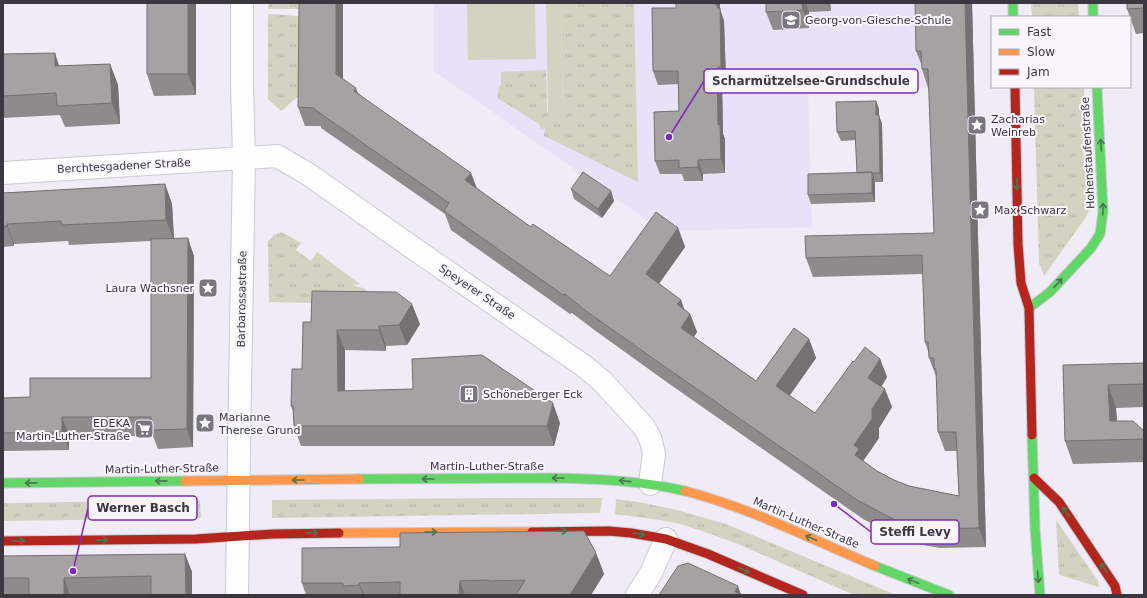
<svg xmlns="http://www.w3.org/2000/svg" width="1147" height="598" font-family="'DejaVu Sans',sans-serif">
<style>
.built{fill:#e9e1f8}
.grass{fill:url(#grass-tufts)}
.garden{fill:#d4d3c2}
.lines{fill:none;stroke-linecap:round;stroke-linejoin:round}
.street-casing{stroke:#ccc9d3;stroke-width:24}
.fast-casing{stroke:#ccc9d3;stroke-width:11}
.slow-casing{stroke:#ccc9d3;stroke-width:11}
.jam-casing{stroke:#ccc9d3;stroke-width:11}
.street{stroke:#fdfcfe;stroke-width:22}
.fast{stroke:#63d668;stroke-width:9}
.slow{stroke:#ff974d;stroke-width:9}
.jam{stroke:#b3261e;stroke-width:9}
.wall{fill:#8f8a8c}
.shaded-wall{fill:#747172}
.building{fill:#a6a1a3;stroke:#747172}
.oneway{stroke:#4a7750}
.labels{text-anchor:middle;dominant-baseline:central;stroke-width:4;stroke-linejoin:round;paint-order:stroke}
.poi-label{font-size:11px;fill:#3a3740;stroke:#f8f5ff;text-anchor:start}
.street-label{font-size:11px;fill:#3a3740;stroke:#f8f5ff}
.leader{fill:none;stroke:#7b2cbf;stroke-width:1.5}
.callout-dot{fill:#7b2cbf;stroke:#f8f5ff;stroke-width:1.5}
.callout{fill:#f8f5ff;stroke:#7b2cbf;stroke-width:1.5}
.callout-label{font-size:12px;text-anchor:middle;font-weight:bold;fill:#3a3740}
</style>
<defs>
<pattern id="grass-tufts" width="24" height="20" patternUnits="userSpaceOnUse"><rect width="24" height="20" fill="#d4d3c2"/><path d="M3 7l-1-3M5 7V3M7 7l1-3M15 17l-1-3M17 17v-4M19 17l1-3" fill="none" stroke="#b7b6a8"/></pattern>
</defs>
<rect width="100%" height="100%" fill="#efebf7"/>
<path class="built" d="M434 3H972L974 87 808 90 812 227 663 231 434 71Z"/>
<path class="grass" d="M269 3H301V9H268Z
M561 3H634L638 182 544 136 545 128 541 129 539 124 497 98 499 87 501 85V72L546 70 547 112H563Z
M1031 3H1078L1079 17H1032Z
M268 14 301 16V94L281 111 268 99Z
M1034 87H1084L1089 210 1086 217 1044 276 1039 263Z
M282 232 301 243 296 250 311 261 317 252 360 284 352 285 366 289 367 304 269 302 268 241 274 235Z
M491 498H602L600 513 272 518V500Z
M616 499 638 502 673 509 726 524 896 595H854L738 544 702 531 677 523 653 519 615 514Z
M200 500 201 518 3 521V503Z
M1056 520 1098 581 1099 587 1059 575Z"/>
<path class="garden" d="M467 3H535L536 59 468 60Z
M546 3H561L563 112H548Z"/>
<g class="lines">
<defs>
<path id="street" d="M3 173 277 156 308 174 413 248 584 366 602 381 644 427 648 434 651 441 654 454 650 484
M237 595 239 446 244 158 242 85V3
M637 595 651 573 666 539"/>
<path id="fast" d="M1013 3V17
M1093 3V17
M1029 308 1050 292 1091 248 1100 234 1103 212 1097 87
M1032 435 1035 528 1040 595
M359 479 556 478C599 479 643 481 685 491
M3 483 185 481
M875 566 949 595"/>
<path id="slow" d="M185 481 359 479
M685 491C751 508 813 540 875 566
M339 533 532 532"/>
<path id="jam" d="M1015 87 1018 244 1021 283 1029 308 1032 435
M1034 478 1059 502 1115 586 1117 595
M532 532 609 531 631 533 666 539 708 554 803 595
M3 541 196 539 273 534 339 533"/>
</defs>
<use href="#street" class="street-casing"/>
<use href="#fast" class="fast-casing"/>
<use href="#slow" class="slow-casing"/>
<use href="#jam" class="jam-casing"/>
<use href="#street" class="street"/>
<use href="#fast" class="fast"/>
<use href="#slow" class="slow"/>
<use href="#jam" class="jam"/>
</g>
<path class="wall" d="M196 3V95L154 96 147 74Z
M676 3H720V9L724 21 726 80H723V82H722L723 134 725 139V173L703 174V181H684L682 174H660L655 161 679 111 678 84 658 85 653 71 676 8Z
M766 3H830L831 11 809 12V28L773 30 766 12Z
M972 3 986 547 940 548 923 545 902 539 863 519 668 383 593 329 572 313 570 314 451 230 445 214 321 128V126H305L298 107 343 79 358 93 476 188 531 227 610 276 678 228 685 247 659 284 681 300 684 309 690 314 697 332 694 337 756 381 809 339 816 358 789 396 815 413 854 362 880 359 887 377 882 386 892 407 879 428V438L863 461 877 471 894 480 909 486 959 496 957 451H945L938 432 937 376H936L929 358V354L925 342 923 274 813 277 806 258 934 233 929 88H928L922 69V66L916 51Z
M1144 3V33L1136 34 1127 9Z
M3 54 59 66 110 64 118 85 120 124 65 127 60 115 3 118Z
M876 101 879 109V116L882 124 883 182H875V202L811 204 808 195 857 173 856 140 841 141 837 132Z
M165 184 172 204 174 238 194 256 193 447 158 449 153 436H69V450L3 451V398L30 397 151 378V241L69 245 68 241 14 244V246L3 247V193Z
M571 189 611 191 614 201 602 218 574 199Z
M311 322 420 324 407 345 386 346V351L345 350V391L560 423 554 446H301L294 426 293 411 291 406 302 369Z
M1144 363V407L1116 408 1117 421 1144 431V462L1073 464 1065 441 1063 365Z
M596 553 604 574 591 595H306L302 583Z
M185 554 192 572V595H151V594L115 595H3V556Z"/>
<path class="shaded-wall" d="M188 3H196V95L188 74Z
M336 3H343V93L336 74Z
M715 3H720V9L724 21 726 80 721 67Z
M802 3H806L809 12V28L803 10Z
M828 3H830L831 11Z
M965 3H972L986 547 979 528Z
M55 53 62 75 55 66Z
M110 64 118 85 120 124 112 103Z
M717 69 722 82 723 134 725 139V173L721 159 718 125Z
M356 88 363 107 354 91Z
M876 101 879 109V116L882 124 883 182 880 173Z
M698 160 703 174V181L698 167Z
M872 172 875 182V202L872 193Z
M471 173 478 191 465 180Z
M165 184 172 204 174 240 166 220Z
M611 191 614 201 602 218 598 209Z
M7 224 14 244V246L7 226Z
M678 228 685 247 652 293 646 274Z
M188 238 194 256 193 447 187 429Z
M681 300 687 318 690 314 697 332 687 347 681 328 677 304Z
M412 304 420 324 407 345 399 325Z
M379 326 386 346V351L379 330Z
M337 330 345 350V411L338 391Z
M809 339 816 358 783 405 776 386Z
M880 359 887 377 875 396 868 378Z
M1108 385 1116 408 1118 440 1110 421Z
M885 389 892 407 879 428V438L863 461 866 468 855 455 854 445 872 409Z
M553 403 560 423 554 446 547 426Z
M62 417 69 436V450L62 432Z
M596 553 604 574 591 595H570Z
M185 554 192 572V595H186Z
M64 578 70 595H64Z
M460 581 465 595H459Z
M359 583 364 595H363L359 585Z
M738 586 741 595 735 592Z"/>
<path class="building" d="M147 3H188V74H147Z
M299 3H336V74L356 88 354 91 471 173 465 180 531 227 533 224 610 276 656 212 678 228 646 274 681 300 677 304 690 314 681 328 756 381 794 328 809 339 776 386 815 413 853 361 854 362 865 347 880 359 868 378 885 389 872 409V419L854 445 859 449 855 455 877 471 894 480 909 486 959 496 956 432H938L936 369H934V358H929L928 342H925L922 255 806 258 805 236 934 233 928 69H922L921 51H916L915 3H965L979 528 933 529 916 526 895 520 857 500 661 364 586 311 565 294 563 295 444 211 449 203 314 109V108L298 107Z
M676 3H715V5H717L718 8H720L721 67H718L719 69H717L718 125H720L721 159 698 160V167L679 168V160L655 161 654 112 679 111 678 71H653L652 8H676Z
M766 3H802L803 10 766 12Z
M1127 3H1144V8L1127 9Z
M55 53V66L110 64 112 103 57 106 56 93 3 96V54Z
M876 101V115H879L880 173H872V172L857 173 855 131 837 132 836 102Z
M583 172 611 191 598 209 571 189Z
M872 172V193L808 195V174Z
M165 184 166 220 62 225 61 221 7 224V226H3V193Z
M188 238 187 429 151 430V417H62V432L3 433V398L30 397V378H151V239Z
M312 291 396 292 412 304 399 325 379 326V330H337L338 391 413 389 412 359 482 355 553 403 547 426H294L293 406H291L292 369H302L303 322H311Z
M1144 363V384L1108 385 1110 421H1133L1144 431V439L1065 441 1063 365Z
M584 531 596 553 570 595H516L525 580 490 581 488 580 460 581 459 595H400V582L359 583V585L343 586V583H302V548L400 547V533Z
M185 554 186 595H151V576L64 578V595H29V578H3V556Z
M688 563 738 586 735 592 743 595H659L678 566Z"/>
<defs><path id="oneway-shaft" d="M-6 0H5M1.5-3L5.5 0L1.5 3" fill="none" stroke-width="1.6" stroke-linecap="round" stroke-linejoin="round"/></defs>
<g class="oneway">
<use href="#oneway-shaft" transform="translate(1101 145) rotate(-93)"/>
<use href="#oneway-shaft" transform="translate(1017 184) rotate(89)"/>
<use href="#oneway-shaft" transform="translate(1103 209) rotate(-89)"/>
<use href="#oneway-shaft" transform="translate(1058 283) rotate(-47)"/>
<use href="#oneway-shaft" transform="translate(558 478) rotate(-180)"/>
<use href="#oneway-shaft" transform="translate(428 479) rotate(180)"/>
<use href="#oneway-shaft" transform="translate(298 480) rotate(180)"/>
<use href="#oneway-shaft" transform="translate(161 481) rotate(179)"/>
<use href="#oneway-shaft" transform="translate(625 481) rotate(-174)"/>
<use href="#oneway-shaft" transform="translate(31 483) rotate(179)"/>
<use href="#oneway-shaft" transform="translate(1066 512) rotate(-124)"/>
<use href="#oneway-shaft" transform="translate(561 531)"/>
<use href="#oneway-shaft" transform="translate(431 532)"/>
<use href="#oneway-shaft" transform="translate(312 533) rotate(-1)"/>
<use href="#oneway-shaft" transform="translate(639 534) rotate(10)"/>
<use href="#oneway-shaft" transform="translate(811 538) rotate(-157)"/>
<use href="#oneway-shaft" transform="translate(102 540) rotate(-1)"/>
<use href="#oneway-shaft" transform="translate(19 541) rotate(-1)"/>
<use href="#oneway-shaft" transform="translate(1104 568) rotate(-125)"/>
<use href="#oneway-shaft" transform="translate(744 570) rotate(23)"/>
<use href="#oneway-shaft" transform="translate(1038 577) rotate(86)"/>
<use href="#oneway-shaft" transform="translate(913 581) rotate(-158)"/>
</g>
<defs>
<symbol id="school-square" viewBox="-11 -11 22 22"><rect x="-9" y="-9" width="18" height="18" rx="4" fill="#797680" stroke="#f8f5ff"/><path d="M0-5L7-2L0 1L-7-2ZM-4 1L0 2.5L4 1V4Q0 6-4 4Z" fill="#fff"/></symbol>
<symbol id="sight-square" viewBox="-11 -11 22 22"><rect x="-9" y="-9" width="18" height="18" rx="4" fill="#797680" stroke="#f8f5ff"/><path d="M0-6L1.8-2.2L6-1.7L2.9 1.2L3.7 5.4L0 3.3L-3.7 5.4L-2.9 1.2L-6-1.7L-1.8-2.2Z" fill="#fff"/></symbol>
<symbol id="building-square" viewBox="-11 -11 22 22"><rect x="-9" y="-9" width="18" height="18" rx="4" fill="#797680" stroke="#f8f5ff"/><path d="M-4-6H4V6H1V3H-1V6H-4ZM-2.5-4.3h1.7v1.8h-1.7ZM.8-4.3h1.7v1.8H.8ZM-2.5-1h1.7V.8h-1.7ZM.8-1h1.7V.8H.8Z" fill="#fff"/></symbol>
<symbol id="supermarket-square" viewBox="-11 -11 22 22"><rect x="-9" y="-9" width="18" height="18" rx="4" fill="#797680" stroke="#f8f5ff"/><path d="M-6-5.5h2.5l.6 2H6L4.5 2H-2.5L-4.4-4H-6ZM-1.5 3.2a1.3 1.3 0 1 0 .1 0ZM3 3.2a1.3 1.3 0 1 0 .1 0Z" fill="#fff"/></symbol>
</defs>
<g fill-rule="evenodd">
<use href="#school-square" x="780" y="9" width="22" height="22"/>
<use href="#sight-square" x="966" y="114" width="22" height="22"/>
<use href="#sight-square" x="969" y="199" width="22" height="22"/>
<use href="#sight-square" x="197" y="277" width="22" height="22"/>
<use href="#building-square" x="458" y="383" width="22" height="22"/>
<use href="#sight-square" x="194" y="412" width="22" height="22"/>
<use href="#supermarket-square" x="133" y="418" width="22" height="22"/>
</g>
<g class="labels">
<g class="poi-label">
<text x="805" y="20">Georg-von-Giesche-Schule</text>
<text x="991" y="119">Zacharias<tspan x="991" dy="13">Weinreb</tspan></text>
<text x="994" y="210">Max Schwarz</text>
<text x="194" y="288" text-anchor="end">Laura Wachsner</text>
<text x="483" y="394">Schöneberger Eck</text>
<text x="219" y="417">Marianne<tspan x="219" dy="13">Therese Grund</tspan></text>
<text x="130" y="423" text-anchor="end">EDEKA<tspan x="130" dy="13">Martin-Luther-Straße</tspan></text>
</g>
<g class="street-label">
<text transform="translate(1088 153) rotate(-93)">Hohenstaufenstraße</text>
<text transform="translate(124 166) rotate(-3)">Berchtesgadener Straße</text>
<text transform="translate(477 292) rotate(34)">Speyerer Straße</text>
<text transform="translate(242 299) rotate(-89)">Barbarossastraße</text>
<text x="487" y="466">Martin-Luther-Straße</text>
<text transform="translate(162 469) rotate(-1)">Martin-Luther-Straße</text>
<text transform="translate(806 523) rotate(23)">Martin-Luther-Straße</text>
</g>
</g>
<path class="leader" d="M669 137L704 81M73 571L88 508M834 504L871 532"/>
<g class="callout-dot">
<circle cx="669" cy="137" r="4"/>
<circle cx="73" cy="571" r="4"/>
<circle cx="834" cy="504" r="4"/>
</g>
<g class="callout">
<rect x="704" y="69" width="214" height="24" rx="4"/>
<rect x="88" y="496" width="109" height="24" rx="4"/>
<rect x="871" y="520" width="88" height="24" rx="4"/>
</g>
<g class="callout-label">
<text x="811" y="85">Scharmützelsee-Grundschule</text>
<text x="143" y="512">Werner Basch</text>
<text x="915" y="536">Steffi Levy</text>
</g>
<rect width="1147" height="598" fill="none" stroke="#3a3740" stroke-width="8"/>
<rect x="991" y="16" width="140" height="72" fill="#f8f5ff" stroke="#aca9b3"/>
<rect x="999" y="29" width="20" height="6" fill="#63d668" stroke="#aca9b3"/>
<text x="1027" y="36" font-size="12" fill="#3a3740">Fast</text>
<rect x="999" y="49" width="20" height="6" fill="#ff974d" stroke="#aca9b3"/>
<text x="1027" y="56" font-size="12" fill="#3a3740">Slow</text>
<rect x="999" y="69" width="20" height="6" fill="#b3261e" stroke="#aca9b3"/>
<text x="1027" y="76" font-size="12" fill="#3a3740">Jam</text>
</svg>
